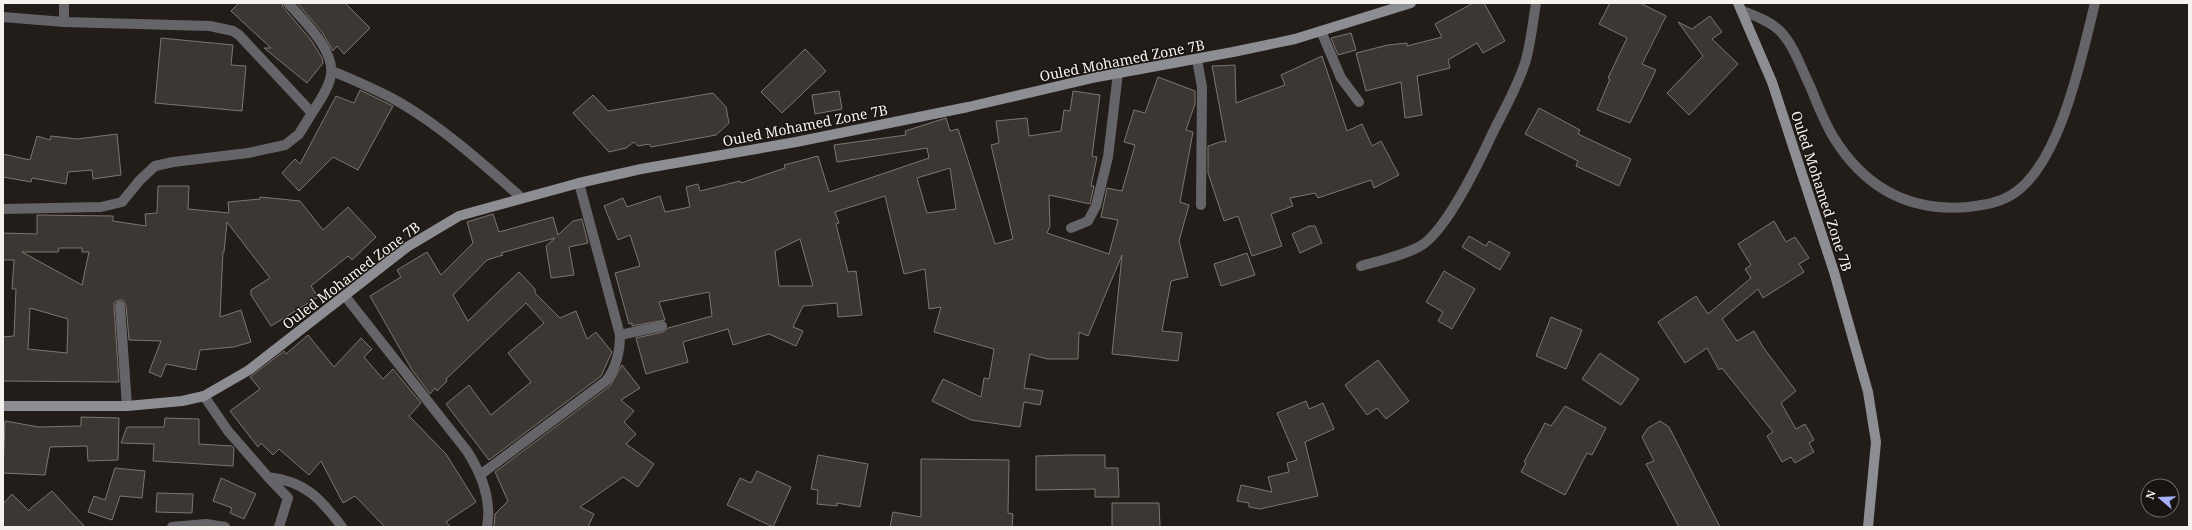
<svg xmlns="http://www.w3.org/2000/svg" width="2192" height="530" font-family="'Noto Serif',serif">
<style>
.building{fill:#3c3732;stroke:#7d7670;fill-rule:evenodd}
.lines{fill:none;stroke-linecap:round;stroke-linejoin:round}
.minor{stroke:#656569;stroke-width:10}
.secondary{stroke:#8d8e93;stroke-width:10}
.labels{text-anchor:middle;dominant-baseline:central;stroke-width:3;stroke-linejoin:round;paint-order:stroke}
.street-label{font-size:14px;fill:#f6f3ef;stroke:#191410}
</style>
<rect width="100%" height="100%" fill="#231d19"/>
<path class="building" d="M239 3H282L283 7 311 40 322 58 323 63 307 83 264 48H271L231 11Z
M297 3H345L370 28 344 54 337 46 333 51 322 32Z
M1473 3H1484L1505 41 1483 53 1477 43 1448 60 1450 68 1417 76 1422 115 1405 118 1401 82 1366 91 1356 53 1388 45 1407 43V46L1442 37 1435 24Z
M1610 3H1640L1666 16 1642 64 1656 70 1630 123 1597 110 1610 79 1608 78 1627 38 1599 24Z
M1710 16 1722 32 1712 39 1738 64 1689 115 1667 93 1703 56 1678 22 1692 29Z
M1351 33 1356 50 1338 55 1331 38Z
M161 38 233 45 231 65 246 66 242 111 155 103Z
M805 49 826 71 782 113 761 92Z
M1322 56 1347 131 1362 124 1372 146 1381 141 1399 175 1374 188 1371 180 1318 198 1315 193 1290 198 1293 206 1271 214 1282 246 1252 256 1238 216 1224 221 1208 173V146L1223 141 1226 142 1212 66 1235 65 1236 103 1285 85 1281 75Z
M1158 77 1195 91V104L1186 130 1193 132 1180 202 1189 205 1179 241 1188 277 1171 281 1162 331 1182 333 1178 361 1112 354 1122 255 1088 336 1079 332 1078 359H1047L1030 354 1024 388 1043 391 1040 405 1024 402 1020 427 971 420 932 401 943 379 981 397 984 378 989 379 994 349 934 332 941 307 929 309 925 269 904 274 885 196 835 212 839 223 836 224 848 272 856 271 862 315 838 317 837 303 803 306 793 327 803 331 796 346 769 334 733 345 728 329 683 342 688 362 646 374 636 338 663 332 668 328 712 316 709 292 659 302 665 320 632 326V323L629 324 615 273 640 266 630 235 618 240 604 206 623 198 627 207 660 196 665 212 690 207 686 187 698 184 700 191 740 181 741 183 785 168 784 165 818 156 829 192 929 158 927 148 837 162 834 145 906 135 905 131 946 118 950 131 958 129 995 244 1013 239 991 145 999 143 996 121 1027 118 1029 136 1061 131 1064 110 1070 111 1073 91 1100 95 1092 156 1097 157 1091 186H1094L1090 204 1049 195 1050 226 1047 233 1109 254 1118 220 1101 217 1107 188 1122 191 1135 145 1124 142 1134 110 1145 113ZM950 168 956 209 927 213 917 178ZM800 239 813 286H779L775 251Z
M360 90 393 106 358 170 333 157 299 191 282 173 295 159 300 164 336 96 354 103Z
M839 91 842 109 815 114 812 95Z
M713 93 726 107 729 123 716 135 651 147 649 144 638 146 634 142 626 148 609 152 573 113 593 95 608 111Z
M1539 108 1580 130 1578 134 1631 159 1619 186 1576 166 1578 161 1525 134Z
M117 134 121 175 93 179 92 170 68 172 66 184 32 178 31 182 3 177V154L30 160 37 136 50 140 51 136 77 139Z
M158 186H189L188 209 229 213 228 202 260 199V197L300 201 323 230 348 207 376 237 352 260 348 256 311 286 318 297 271 326 251 295V290L270 278 227 222 224 252 223 251 220 317 241 310 251 342 234 347 200 350 196 370 166 364 161 377 149 372 161 341 129 340 126 305 123 300H119L114 303V306L119 382 3 381V337L14 336 16 289H12L14 260H3V233L37 234V215L113 216V221L146 226 145 214 157 213ZM59 248H82V252H89L82 285 22 252H58ZM30 308 68 319 67 353 28 349Z
M493 214 499 232 553 217 558 235 573 221 582 219 588 243 569 247 574 275 551 278 546 246 555 238 501 253 503 255 487 260 453 295 468 321 519 272 535 289V293L560 318 576 311 587 339 596 332 612 352 601 376 489 460 446 404 469 385 491 415 531 382 508 353 544 323 526 303 446 379 447 381 437 391 435 388 430 394 412 370 370 296 401 277 397 270 427 252 441 275 473 243 467 222Z
M1774 221 1786 242 1795 237 1809 258 1799 264 1804 272 1763 298 1758 289 1722 319 1737 341 1754 331 1763 347 1796 391 1781 403 1796 429 1805 424 1814 440 1809 443 1814 452 1795 463 1791 457 1782 462 1767 436 1773 432 1722 368 1719 370 1707 348 1685 363 1658 322 1696 296 1708 314 1751 278 1745 269 1751 265 1738 244Z
M1309 226H1315L1322 243 1300 253 1292 234Z
M1469 236 1486 246 1489 241 1510 253 1500 270 1462 247Z
M1247 253 1255 275 1221 286 1214 264Z
M1444 271 1475 289 1452 329 1438 321 1443 312 1426 302Z
M1551 317 1582 330 1566 369 1536 356Z
M308 335 334 367 361 338 372 349 364 357 383 379 393 369 421 403 409 416 446 454 476 502 446 522 451 527H385L355 496 343 503 321 461 309 475 279 449 273 455 261 443 258 447 230 411 260 389 250 377 284 351 286 354Z
M1600 353 1639 379 1621 405 1582 379Z
M1378 360 1409 401 1386 419 1377 408 1367 415 1345 385Z
M622 365 640 388 621 400 634 411 624 422 636 434 626 444 654 464 638 487 623 477 580 507 594 514 588 527H494L495 514 508 501 495 472 610 386Z
M1306 401 1309 409 1323 403 1334 429 1305 442 1318 496 1260 509 1249 507V503L1237 501 1241 485 1272 492 1268 477 1289 472 1287 463 1297 460 1277 413Z
M1565 406 1606 428 1592 455 1587 453 1565 495 1521 472 1526 463 1524 462 1545 423 1551 426Z
M81 417 119 418 118 460 88 461 87 446 50 447 45 475 3 473 5 421 39 427 81 426Z
M165 418 199 419V444L232 446 234 448 233 466 153 461 154 444 121 443 127 427H164Z
M1660 421 1669 427 1720 527H1679L1646 464 1654 461 1642 437 1648 428Z
M818 455 868 464 860 507 837 503V506L817 504 818 490 811 489Z
M1070 455H1105V468H1118L1119 497H1095V489L1036 490V456Z
M921 459 1009 460 1008 513 1013 514 1012 527H890L893 512 921 517Z
M115 468 145 471 142 498 120 496 112 520 88 512 94 496 105 500Z
M757 471 791 487 773 527 727 505 740 478 751 483Z
M221 478 256 494 244 519 230 513 232 508 213 501Z
M52 491 85 527H3V504L12 494 29 511 31 508Z
M157 493 193 494 192 513 156 512Z
M1112 503H1159L1160 527H1112Z"/>
<g class="lines">
<path class="minor" d="M64 3V22
M288 3C303 20 335 50 331 75 329 88 319 102 312 113
M1743 11C1755 16 1770 21 1780 31 1794 45 1801 68 1810 86 1817 103 1824 122 1834 138 1865 188 1909 212 1968 207 1984 205 1999 203 2013 194 2061 163 2082 55 2095 3
M3 17 64 22 210 26 233 31 239 35 312 113 299 134 285 145 248 153 173 162 155 166 140 180 122 202 101 207 3 209
M1321 31 1341 78 1359 102
M1197 59 1202 87 1201 205
M332 71C356 81 381 91 404 105 447 131 484 165 522 198
M579 183 620 335 662 326
M1071 228 1088 221 1096 206 1108 157 1118 73
M1361 266C1378 261 1414 253 1426 242 1449 223 1474 172 1487 145 1500 116 1517 90 1526 60 1531 41 1533 22 1536 3
M345 296 467 451C481 473 492 500 487 527
M120 306 127 406
M204 396 228 431 268 477C305 481 321 499 342 527
M480 475 606 381C616 368 620 352 620 335
M268 477 288 498 279 527
M172 527 206 524 225 527"/>
<path class="secondary" d="M1738 3 1772 82 1834 272 1868 392 1876 442 1868 527
M3 406H127L182 401 204 396 249 370 407 247 459 216 473 212 579 183 641 169 796 142 968 107 1097 77 1233 52 1295 39 1411 3"/>
</g>
<g class="labels">
<g class="street-label">
<text transform="translate(1122 60) rotate(-11)">Ouled Mohamed Zone 7B</text>
<text transform="translate(805 125) rotate(-11)">Ouled Mohamed Zone 7B</text>
<text transform="translate(1822 191) rotate(72)">Ouled Mohamed Zone 7B</text>
<text transform="translate(351 275) rotate(-37)">Ouled Mohamed Zone 7B</text>
</g>
</g>
<rect width="2192" height="530" fill="none" stroke="#f6f3ef" stroke-width="8"/>
<g transform="translate(2160 498) rotate(289)"><circle r="19" fill="#191410" stroke="#716d69"/>
<path d="M0-3L7 15L0 10L-7 15Z" fill="#a6b1fc"/>
<text y="-6" font-size="11" font-weight="bold" text-anchor="middle" fill="#f6f3ef">N</text>
</g>
</svg>
